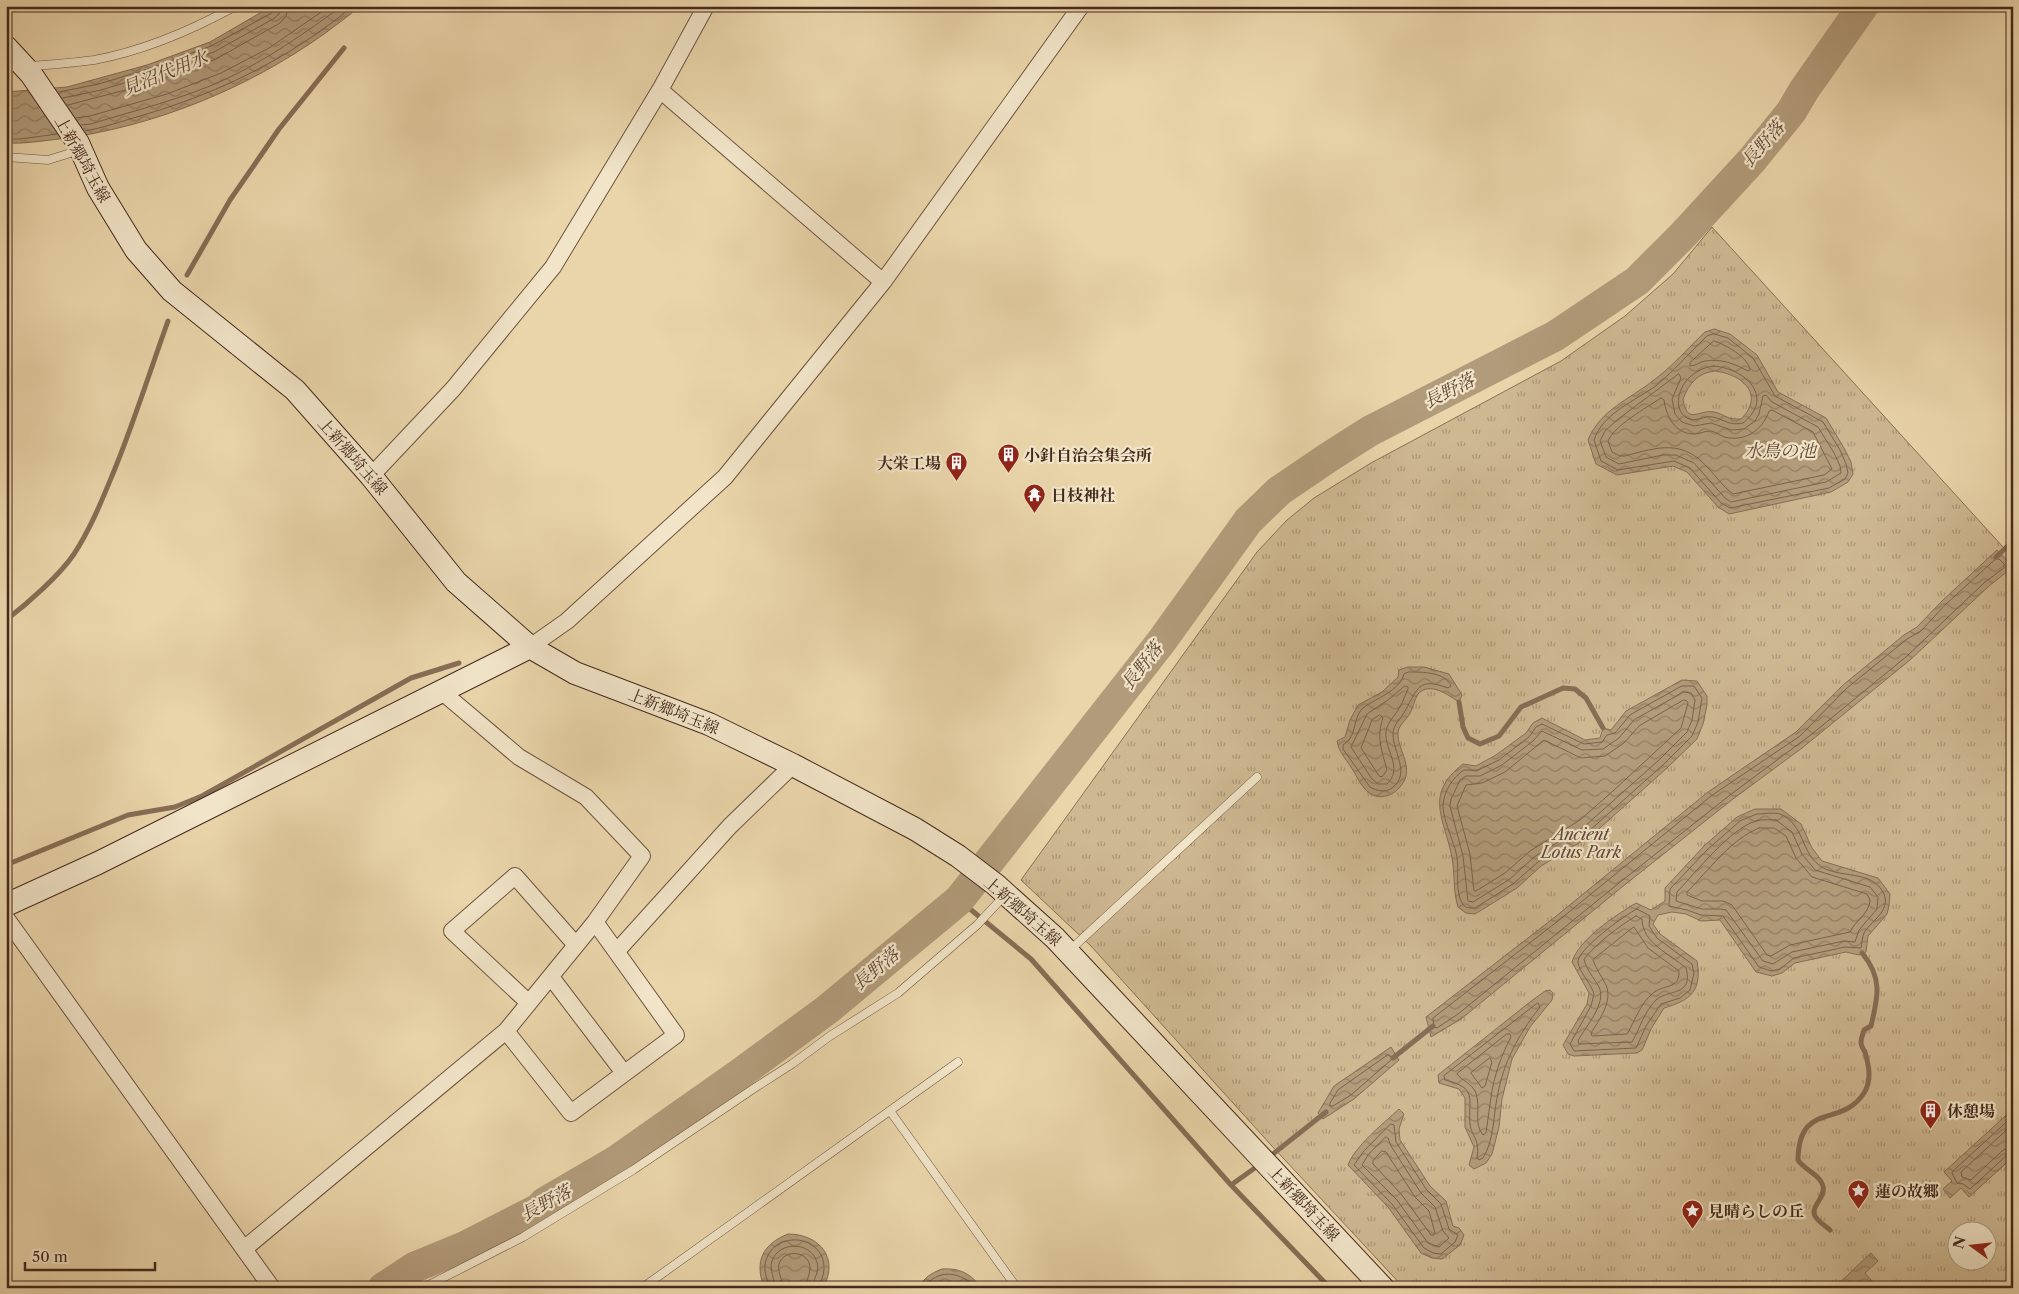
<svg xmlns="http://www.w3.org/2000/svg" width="2019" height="1294" font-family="'Libre Caslon Text','Noto Serif JP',serif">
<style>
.park{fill:url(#park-tufts);stroke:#897058;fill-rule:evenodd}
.water{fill:url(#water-waves);stroke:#866d55;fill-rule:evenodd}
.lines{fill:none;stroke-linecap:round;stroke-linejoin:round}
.shore{stroke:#7b624c;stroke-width:1}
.stream{stroke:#866d55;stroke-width:5}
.river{stroke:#b29b7a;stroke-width:31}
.lane-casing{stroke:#6e5440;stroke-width:9}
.street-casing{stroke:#6e5440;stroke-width:18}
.secondary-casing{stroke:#44291d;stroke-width:24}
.lane{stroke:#f1e4c8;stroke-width:8}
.street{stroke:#f1e4c8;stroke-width:16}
.secondary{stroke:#f1e4c8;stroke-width:22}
.labels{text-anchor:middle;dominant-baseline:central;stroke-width:4.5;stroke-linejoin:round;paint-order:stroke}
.street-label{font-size:16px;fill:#44291d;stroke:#f1e4c8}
.poi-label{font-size:16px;font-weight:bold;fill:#44291d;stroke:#f1e4c8;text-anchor:start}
.park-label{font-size:16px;font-style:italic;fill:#604634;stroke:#f1e4c8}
.water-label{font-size:18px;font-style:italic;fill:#604634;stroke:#f1e4c8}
</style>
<defs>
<pattern id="park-tufts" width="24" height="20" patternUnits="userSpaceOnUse" patternTransform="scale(1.25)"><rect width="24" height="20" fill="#ceb892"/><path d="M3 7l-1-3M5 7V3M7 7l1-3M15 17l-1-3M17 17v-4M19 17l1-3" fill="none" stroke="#a99677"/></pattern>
<pattern id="water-waves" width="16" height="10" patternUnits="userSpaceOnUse" patternTransform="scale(1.25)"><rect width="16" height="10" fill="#b29b7a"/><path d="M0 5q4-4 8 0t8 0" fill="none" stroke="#927e63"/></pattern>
</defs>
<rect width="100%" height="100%" fill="#ead5aa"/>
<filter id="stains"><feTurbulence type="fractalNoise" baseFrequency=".004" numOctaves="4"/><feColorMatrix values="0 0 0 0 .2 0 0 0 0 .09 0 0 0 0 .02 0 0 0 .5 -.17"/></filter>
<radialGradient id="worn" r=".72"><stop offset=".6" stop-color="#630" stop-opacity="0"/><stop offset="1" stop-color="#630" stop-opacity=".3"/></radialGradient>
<path class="park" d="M1712 227 2013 558V1288H1404L1271 1145 1091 946 1021 880 1257 552 1287 520 1314 498 1371 463 1561 361 1625 316 1673 274ZM1956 1232H1986V1262H1956Z"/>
<path class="water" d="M272 6H360C349 16 336 25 324 34 247 89 153 127 59 139 41 141 24 144 6 143V92L67 87 147 65 210 42Z
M1714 329 1730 334 1757 355 1778 392 1826 418 1844 448 1851 462 1853 474 1848 482 1831 492 1729 514 1718 507 1687 472 1673 466 1617 475 1596 464 1588 440C1600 410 1630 399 1654 380 1673 366 1688 348 1705 332ZM1715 371C1741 374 1766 394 1741 419 1726 420 1725 414 1714 412 1699 409 1687 426 1683 399 1689 384 1697 373 1715 371Z
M1997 550 2013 567 1989 586 1910 660 1802 748 1733 799 1622 887 1461 1019 1431 1037 1426 1017 1555 917 1708 792 1796 732 1843 685 1904 635 1917 627 1942 601Z
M1408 667H1424L1449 674 1462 695 1459 702C1448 695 1430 681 1418 694 1414 700 1413 709 1409 715 1404 722 1398 726 1398 734 1398 749 1411 764 1405 779 1399 793 1382 803 1368 792 1361 786 1356 775 1351 767 1345 758 1339 752 1337 741L1345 737 1350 720 1358 705 1382 692 1398 677 1399 670Z
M1682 680 1697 681 1707 696V705L1703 724 1697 739 1667 768 1592 835 1541 866 1517 888 1475 914 1466 913 1458 907C1453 891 1455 874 1452 858 1445 819 1423 795 1463 764L1476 766 1496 755 1526 733 1533 723 1542 718 1585 740 1600 738 1603 728 1611 730 1626 711Z
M1755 809H1781L1801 824 1812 848 1822 861 1878 878 1890 894 1889 906 1887 914 1868 936 1866 952 1859 955 1846 952 1795 963 1782 973 1772 976 1756 972 1720 920 1701 921 1686 914 1672 912 1658 915 1653 924 1660 934 1697 961C1702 991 1691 1000 1664 1008L1651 1029 1642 1050 1637 1053 1574 1056 1568 1054 1563 1045 1587 1004 1589 993 1572 962C1578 940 1616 915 1636 903L1651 910 1665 901V888L1704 846 1737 817Z
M1550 990 1553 993 1552 1000 1530 1027 1512 1059 1502 1099 1499 1127 1492 1154 1486 1163 1474 1169 1469 1165 1474 1147 1465 1127V1098L1459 1089 1439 1083 1438 1075 1530 1002 1545 991Z
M1391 1047 1399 1060 1354 1099 1323 1119 1318 1113 1334 1086Z
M1399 1109 1404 1114 1399 1129 1400 1140 1430 1186 1446 1201 1453 1226 1459 1228 1464 1235 1460 1245 1442 1259 1432 1258 1421 1253 1388 1207 1348 1165C1355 1146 1384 1123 1399 1109Z
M2013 1109V1157L1969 1197 1961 1188 1950 1198 1943 1189 1952 1181 1944 1172Z
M788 1234C819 1234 840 1258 823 1288L764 1287C754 1261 763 1244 788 1234Z
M1871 1253 1878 1261 1865 1273 1878 1288H1834Z
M942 1269C959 1268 971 1273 981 1288H918C924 1278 931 1273 942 1269Z"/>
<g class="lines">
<path class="shore" d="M59 92 99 84 148 69 211 46 270 14 274 11V6
M63 98 101 90 150 75 214 52 273 19 279 14 281 6
M68 105 152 83 216 59 280 23 286 16 288 6
M76 118 90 116 167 94 221 73 269 48 330 6
M81 125 91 124C136 110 183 99 226 79 268 59 305 33 342 6
M85 131C103 128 122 121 140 116 219 93 289 59 353 6
M6 139H20L57 134
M1714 334 1728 338 1753 358 1775 396 1823 422 1840 450 1846 464 1848 473 1845 479 1829 488 1730 508 1721 503 1690 468 1674 461 1618 470 1601 461 1594 440C1603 413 1635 401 1657 385 1675 370 1690 352 1707 336Z
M1714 341C1725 344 1749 358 1750 370L1748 371C1735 364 1720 358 1705 361 1699 362 1696 366 1690 366V363Z
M1714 366C1746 369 1775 397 1743 423 1729 426 1726 420 1713 417 1705 415 1696 423 1687 418 1672 409 1679 386 1690 377 1697 371 1704 367 1714 366Z
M1679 374 1681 378 1672 399 1675 414 1682 422 1694 426 1711 423 1731 430 1744 429 1755 421 1759 414 1763 396 1766 395 1772 402 1818 427 1834 453 1840 466 1841 473 1826 482 1731 502 1725 498 1694 463 1676 455H1663L1619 464 1606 457 1600 441 1605 431 1617 420Z
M1661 398 1664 400C1666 416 1675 434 1694 434 1699 434 1705 431 1710 431 1714 431 1720 435 1724 437 1745 442 1762 431 1769 411L1772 410 1813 432 1832 469 1824 475 1733 494C1723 487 1716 476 1708 468 1683 439 1658 447 1625 456H1620L1612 452 1608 441C1615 425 1646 408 1661 398Z
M1996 559H1999L2004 564V568L1985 582 1907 656 1812 734 1730 795 1619 883 1458 1014 1437 1028 1434 1027 1433 1018 1558 921 1711 796 1800 736 1847 688 1907 639 1921 631 1945 605Z
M1409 672C1423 672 1445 672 1451 686L1448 688C1418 677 1418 688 1405 711 1401 719 1393 724 1393 734 1393 752 1411 774 1392 788 1385 793 1377 791 1370 787L1343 749V745C1345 743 1347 742 1349 740 1356 731 1354 716 1363 708 1376 698 1400 691 1404 674Z
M1405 686 1408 687V689C1405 695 1403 702 1400 707 1395 716 1388 721 1386 731 1384 751 1404 767 1387 784H1378L1372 779 1351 747 1367 714 1388 700Z
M1682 686H1694L1702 698 1698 722 1692 736 1664 764 1589 831 1538 862 1513 884 1475 908C1470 908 1464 908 1462 903 1455 890 1459 871 1457 857 1454 841 1443 821 1443 805 1444 791 1453 777 1464 770H1478L1499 760 1529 737 1536 727 1542 724 1584 744 1602 742 1607 735 1615 733 1630 715Z
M1684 692 1691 693 1695 700 1692 720 1687 732 1659 760 1585 826 1534 857 1510 879 1473 902 1468 901 1463 856 1450 806 1451 799 1460 780 1466 776H1480L1502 765 1533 741 1542 731 1582 750 1603 749 1619 738 1634 720Z
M1684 700 1687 701 1688 703 1681 728 1613 791 1580 820 1530 851 1505 873 1476 891H1474L1470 854 1457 806 1466 785 1482 783 1505 772 1544 740 1581 758 1605 756 1624 743 1639 726Z
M1380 715 1383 718C1376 737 1382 751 1387 770L1382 777 1379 776 1361 748 1372 720Z
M1757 814C1763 814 1774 812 1780 814 1804 824 1801 852 1819 865 1838 880 1872 868 1884 894 1891 911 1870 922 1864 933 1862 938 1862 944 1861 948L1845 947 1794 958 1780 969 1771 971 1759 967 1723 916 1701 915 1687 910 1669 906 1670 889 1707 850 1740 821Z
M1776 820 1792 832 1802 854 1815 870 1870 887 1878 897 1877 909 1859 930 1855 942 1844 941 1792 952 1773 964 1763 961 1726 910 1721 909H1702L1676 901 1677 892C1696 872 1731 828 1756 821 1762 819 1770 820 1776 820Z
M1759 828H1774L1786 836 1796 858 1812 877 1867 894 1870 900C1870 913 1855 921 1850 932L1790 945 1771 956 1767 955 1732 905 1723 901H1702L1687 895V892C1709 870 1730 840 1759 828Z
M1637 909 1650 916 1649 926 1657 938 1692 964 1694 973 1690 990 1680 998 1661 1004 1646 1026 1636 1048 1574 1051 1570 1044 1591 1006 1594 994C1591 983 1580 973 1578 963 1575 951 1626 914 1637 909Z
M1636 916 1642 919C1642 943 1670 954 1686 968 1694 997 1667 989 1656 1000 1644 1012 1640 1028 1632 1042L1579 1044 1578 1041C1585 1027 1607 1004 1599 987 1594 978 1586 969 1584 959 1597 943 1618 927 1636 916Z
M1634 927 1648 948 1679 971C1680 990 1662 984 1652 994 1640 1004 1635 1021 1627 1034L1592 1036 1591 1033C1599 1020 1613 1002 1606 985 1602 977 1596 969 1593 960Z
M1538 1003 1540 1007C1518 1035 1503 1063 1497 1098 1493 1119 1494 1140 1483 1158L1479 1160 1477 1158C1480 1138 1472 1138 1470 1124 1468 1098 1478 1088 1445 1080L1444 1076Z
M1507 1034H1510L1511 1037C1501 1056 1494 1076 1491 1097 1489 1109 1488 1121 1486 1133L1483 1135C1473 1123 1481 1108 1476 1093 1472 1083 1462 1081 1457 1074Z
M1388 1055 1392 1057 1391 1060 1351 1095 1333 1106H1330V1103L1338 1090Z
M1490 1058 1492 1062 1485 1086 1482 1088 1471 1073Z
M2013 1116 1953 1171 1952 1173 1957 1183 1963 1184 1970 1189 2007 1155 2013 1154
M1391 1124 1394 1125 1396 1142 1426 1189 1441 1204 1449 1229 1458 1235 1455 1242 1441 1254 1433 1253 1424 1248 1392 1204 1354 1165 1364 1151Z
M2013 1124 1961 1172 1962 1177 1971 1180 2003 1150 2013 1147
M1386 1137 1388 1138 1391 1146 1421 1193 1435 1207 1443 1231 1449 1238 1439 1247 1428 1243 1397 1200 1362 1165 1368 1155Z
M1382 1151 1386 1152 1415 1197 1429 1211 1435 1233 1434 1235H1431L1402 1195 1373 1164V1161Z
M769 1288C768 1280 764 1273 765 1265 770 1229 825 1233 824 1269 824 1276 820 1281 819 1288
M775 1288C775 1278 769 1271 772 1261 779 1241 810 1241 817 1262 820 1272 813 1278 813 1288
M783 1288C783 1280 777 1272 779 1264 784 1248 810 1251 810 1268 810 1275 806 1281 805 1288
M924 1288C937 1268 962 1271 975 1288"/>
<path class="stream" d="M187 275 230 200 279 129 344 48
M1996 557 2013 541
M6 620C27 604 60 575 74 554 91 528 102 500 114 471 134 422 150 371 168 321
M1459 702 1463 727 1468 738 1480 744 1499 736 1521 707 1563 688 1575 689 1586 698 1603 728
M6 865 128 815 175 807 202 796 411 678 459 663
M959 900 1031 959 1231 1185 1330 1288
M1393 1058 1433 1026
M1268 1158 1326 1112
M1231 1185 1259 1165
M1830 1230C1826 1226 1818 1222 1815 1216 1810 1206 1826 1198 1823 1186 1820 1174 1804 1170 1798 1160 1799 1100 1841 1129 1864 1093 1872 1080 1869 1066 1865 1052 1863 1049 1861 1045 1861 1042 1861 1038 1863 1034 1864 1030L1871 1026C1878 997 1883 978 1862 953"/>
<path class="river" d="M383 1288 415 1267 466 1246 540 1208 544 1203 616 1161 741 1073 828 1009 959 900 1161 642 1248 521 1279 491 1329 457 1370 431 1555 336 1637 281 1684 234 1752 160 1791 112 1804 90 1863 6"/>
<defs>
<path id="lane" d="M6 67C35 66 65 64 94 60 143 51 192 30 236 6
M6 157 48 160 80 150
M1070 950 1257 777
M890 1111 1017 1288
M423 1288 523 1237 633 1170 756 1087 792 1064 830 1036 898 993 977 925 1005 895
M642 1288 958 1062"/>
<path id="street" d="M660 90 883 282
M371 476 453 389 553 267 660 90 706 6
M530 647 567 621 725 477 883 282 1081 6
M441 691 519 757 586 797 642 856 595 922 676 1035 571 1113 506 1031
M6 918 272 1288
M617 951 730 826 793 765
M551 977 624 1073
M529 1003 452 931 515 876 576 945
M244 1249 506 1031 595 922"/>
<path id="secondary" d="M6 47 31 74 78 143 98 188 136 250 172 291 295 390 371 476 456 582 530 647 575 673 709 724 793 765 915 829 958 856 996 885 1055 938 1383 1288
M6 905 98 863 530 647"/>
</defs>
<use href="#lane" class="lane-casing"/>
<use href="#street" class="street-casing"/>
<use href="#secondary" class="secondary-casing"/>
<use href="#lane" class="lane"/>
<use href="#street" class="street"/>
<use href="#secondary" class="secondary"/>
</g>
<defs>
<symbol id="building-pin" viewBox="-11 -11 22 30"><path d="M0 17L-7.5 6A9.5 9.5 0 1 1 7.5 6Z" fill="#8f2418" stroke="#f1e4c8"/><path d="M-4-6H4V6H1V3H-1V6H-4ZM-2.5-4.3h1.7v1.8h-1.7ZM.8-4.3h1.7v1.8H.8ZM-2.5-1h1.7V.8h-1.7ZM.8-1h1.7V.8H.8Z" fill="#fff"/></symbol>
<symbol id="temple-pin" viewBox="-11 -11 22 30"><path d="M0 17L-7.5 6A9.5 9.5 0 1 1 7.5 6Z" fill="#8f2418" stroke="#f1e4c8"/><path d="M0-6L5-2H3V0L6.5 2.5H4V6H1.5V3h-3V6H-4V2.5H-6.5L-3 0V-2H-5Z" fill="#fff"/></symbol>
<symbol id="sight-pin" viewBox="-11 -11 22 30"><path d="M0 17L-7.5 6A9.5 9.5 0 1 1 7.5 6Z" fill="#8f2418" stroke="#f1e4c8"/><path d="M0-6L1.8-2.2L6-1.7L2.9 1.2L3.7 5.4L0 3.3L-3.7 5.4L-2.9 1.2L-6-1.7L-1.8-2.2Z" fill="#fff"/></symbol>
</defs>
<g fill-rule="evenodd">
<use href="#building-pin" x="996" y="442" width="25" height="34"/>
<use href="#building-pin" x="944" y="450" width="25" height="34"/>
<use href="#temple-pin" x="1022" y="482" width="25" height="34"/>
<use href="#building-pin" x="1918" y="1098" width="25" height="34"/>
<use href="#sight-pin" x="1846" y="1178" width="25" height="34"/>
<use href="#sight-pin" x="1680" y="1198" width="25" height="34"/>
</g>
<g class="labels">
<g class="street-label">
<text transform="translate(83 159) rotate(61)">上新郷埼玉線</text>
<text transform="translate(353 456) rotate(49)">上新郷埼玉線</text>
<text transform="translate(674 711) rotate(22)">上新郷埼玉線</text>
<text transform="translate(1023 911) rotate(41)">上新郷埼玉線</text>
<text transform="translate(1304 1203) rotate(47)">上新郷埼玉線</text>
</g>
<g class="poi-label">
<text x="1024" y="455">小針自治会集会所</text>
<text x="941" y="463" text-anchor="end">大栄工場</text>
<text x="1051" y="495">日枝神社</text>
<text x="1947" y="1111">休憩場</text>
<text x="1875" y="1191">蓮の故郷</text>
<text x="1708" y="1211">見晴らしの丘</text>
</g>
<g class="park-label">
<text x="1581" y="834">Ancient<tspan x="1581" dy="18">Lotus Park</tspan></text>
</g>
<g class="water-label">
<text transform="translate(165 73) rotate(-22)">見沼代用水</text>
<text transform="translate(1763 144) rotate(-49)">長野落</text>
<text transform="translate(1449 391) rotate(-27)">長野落</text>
<text x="1780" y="451">水鳥の池</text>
<text transform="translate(1142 666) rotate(-52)">長野落</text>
<text transform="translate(876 969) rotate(-40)">長野落</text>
<text transform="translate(546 1203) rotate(-29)">長野落</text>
</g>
</g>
<rect width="2019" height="1294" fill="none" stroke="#ead5aa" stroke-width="25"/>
<rect x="8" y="8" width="2004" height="1279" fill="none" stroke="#44291d" stroke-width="2.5"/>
<rect x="12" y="12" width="1994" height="1269" fill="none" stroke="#44291d"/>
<g transform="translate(1972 1246) rotate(285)"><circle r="24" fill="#f1e4c8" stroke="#ac9984"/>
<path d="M0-4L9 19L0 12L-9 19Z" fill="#8f2418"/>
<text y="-8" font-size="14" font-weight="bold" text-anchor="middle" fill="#44291d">N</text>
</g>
<path d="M25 1262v8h130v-8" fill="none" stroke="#44291d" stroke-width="2.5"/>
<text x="32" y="1262" font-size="15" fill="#44291d" stroke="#f1e4c8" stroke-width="4" paint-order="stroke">50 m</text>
<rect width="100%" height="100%" filter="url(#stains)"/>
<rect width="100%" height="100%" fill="url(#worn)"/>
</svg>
